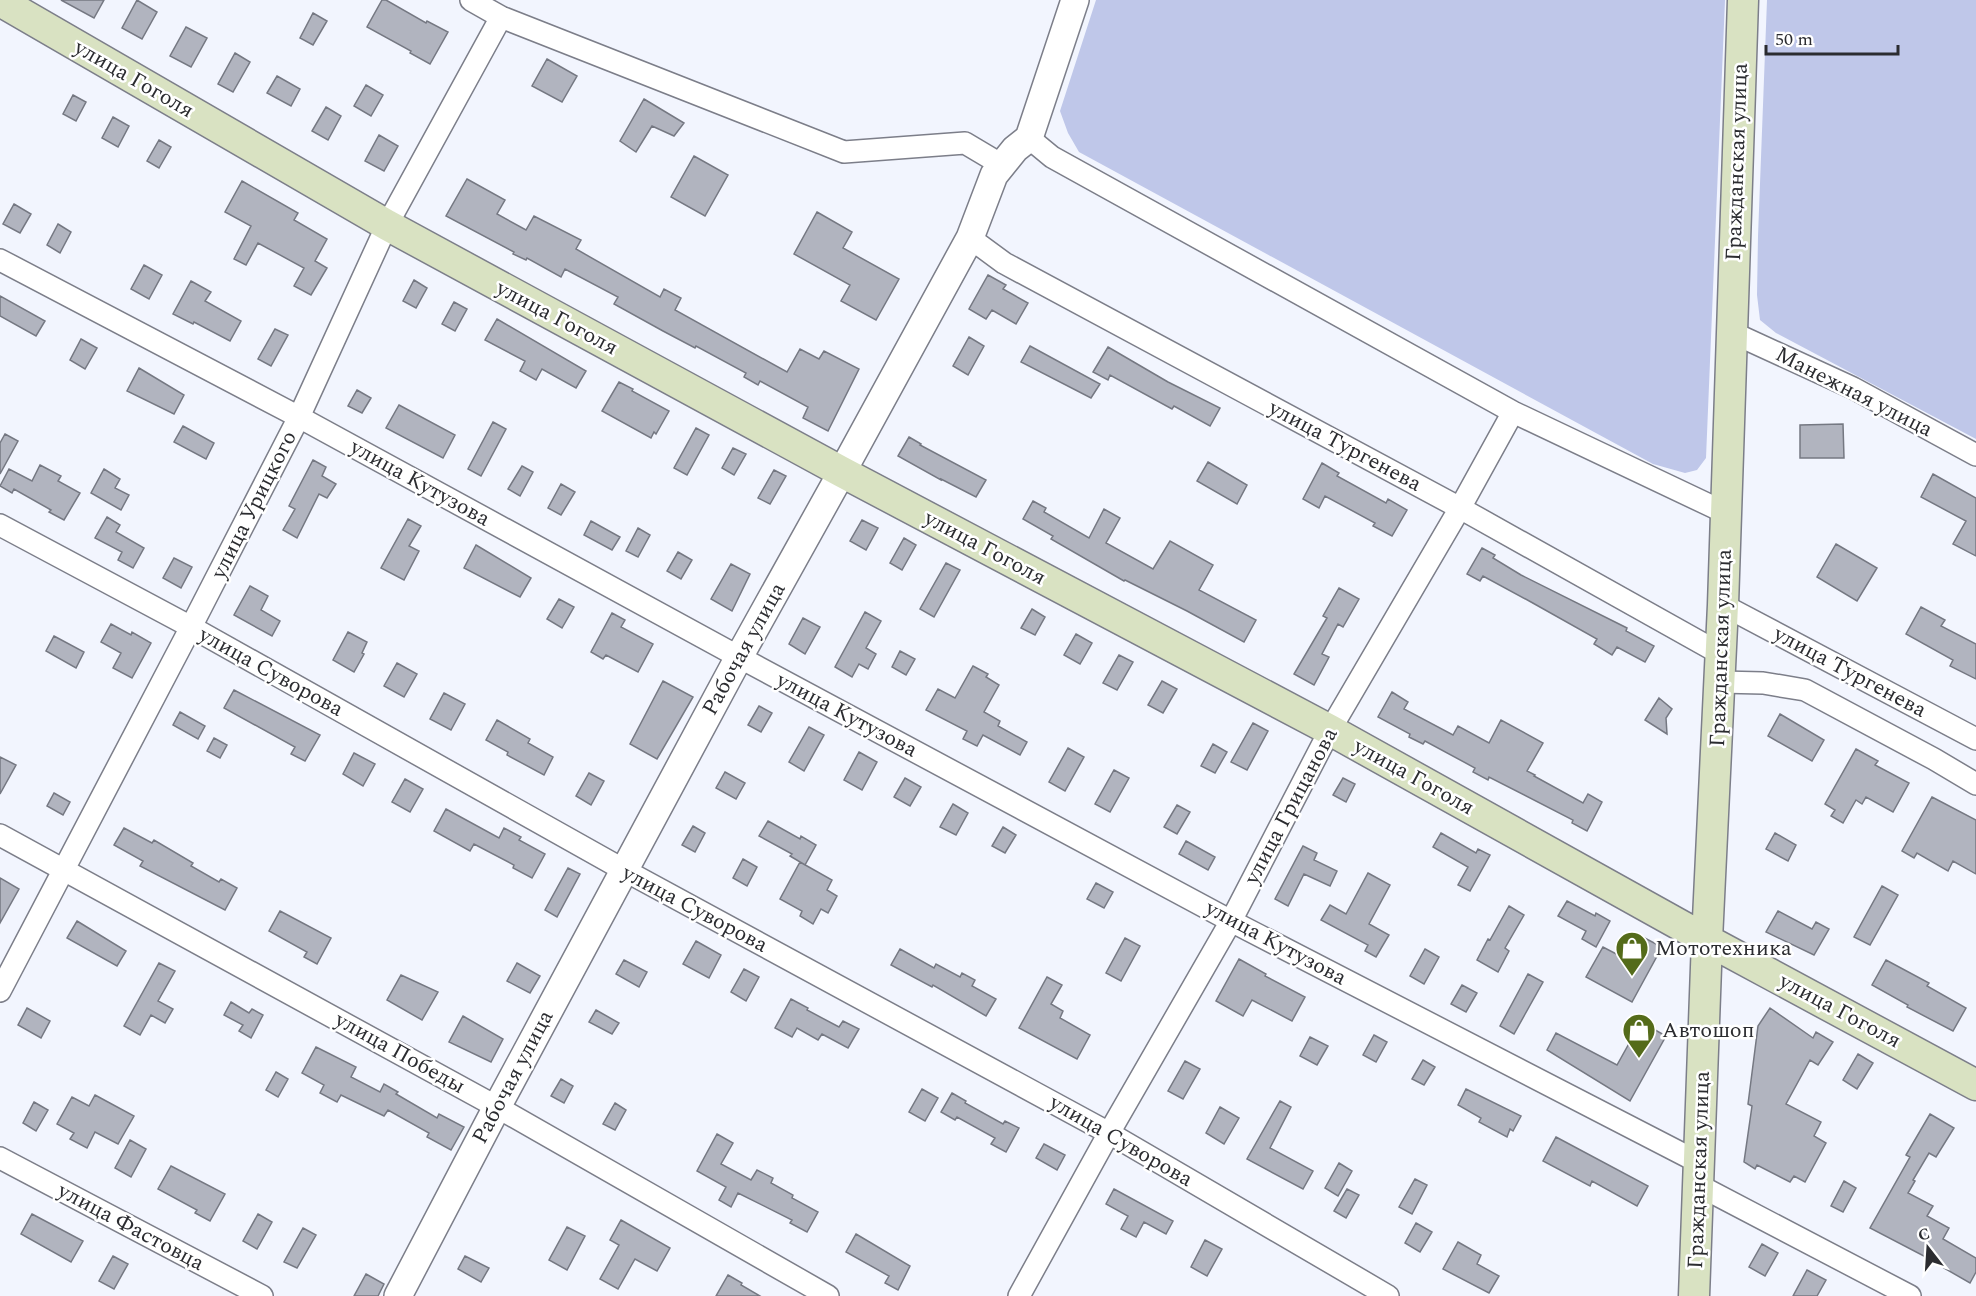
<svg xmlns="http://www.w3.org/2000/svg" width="1976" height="1296" font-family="Spectral,serif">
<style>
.green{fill:#bfc7e9}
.building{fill:#b1b4bf;stroke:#757882;stroke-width:1.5}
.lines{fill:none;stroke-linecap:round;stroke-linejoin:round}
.minor-casing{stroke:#7c7e89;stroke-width:24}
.tertiary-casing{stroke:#7c7e89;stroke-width:30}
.secondary-casing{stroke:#7c7e89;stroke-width:33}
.minor{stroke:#fff;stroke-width:21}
.tertiary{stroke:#fff;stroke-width:27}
.secondary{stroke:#d9e2c2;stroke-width:30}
.labels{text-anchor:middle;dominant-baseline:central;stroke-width:5;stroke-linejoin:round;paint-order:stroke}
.street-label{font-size:22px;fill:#2b2c30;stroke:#fff}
.poi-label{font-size:22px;fill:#2b2c30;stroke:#fff;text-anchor:start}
</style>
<rect width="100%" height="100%" fill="#f2f5fe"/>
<path class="green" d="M1096 0H1725L1706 458 1697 470 1685 473 1653 464 1079 152 1068 133 1060 111Z
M1767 0H1976V439L1776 333 1760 320 1757 295 1758 236Z"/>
<path class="building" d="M61 0H104L94 18Z
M137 0 157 12 142 39 122 28Z
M382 0H386L426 23 427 21 448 32 430 64 410 53 411 51 367 27Z
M313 13 327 21 313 45 300 38Z
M186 27 207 38 191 67 170 56Z
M235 53 250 62 233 92 218 84Z
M547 59 577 76 562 102 532 86Z
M277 76 300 89 291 106 267 93Z
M366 85 383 95 371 116 354 106Z
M73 95 86 102 76 121 63 114Z
M644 99 684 123 674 136 652 126 636 152 620 141Z
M326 107 341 116 328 140 312 131Z
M113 117 129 126 118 147 102 138Z
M379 135 398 146 384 171 365 161Z
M159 140 171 147 159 168 147 161Z
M694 156 728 175 705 216 671 197Z
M467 179 505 200 497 214 526 230 534 216 581 240 576 249 660 297 664 289 681 298 675 310 787 372 800 349 819 359 824 351 859 369 828 431 803 418 808 407 760 381 758 385 744 377 746 373 696 346 695 348 663 331 614 304 618 297 565 269 561 277 527 258 526 260 513 254 514 252 446 216Z
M242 181 298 213 294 220 327 239 315 261 327 268 311 295 294 286 304 268 258 243 246 265 234 259 251 226 225 212Z
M14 204 31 214 20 233 3 224Z
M817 212 852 232 843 248 899 279 876 320 841 301 850 285 794 254Z
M58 224 71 232 60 253 47 245Z
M144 265 162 275 149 299 131 289Z
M988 275 1006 285 1003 289 1028 303 1016 324 992 310 986 319 969 309Z
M414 280 427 288 416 308 403 301Z
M191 281 211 292 205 301 241 321 230 341 194 322 193 324 173 314Z
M0 296 45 321 36 336 0 316Z
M454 302 467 309 455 331 442 324Z
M497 319 586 371 576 388 542 369 536 380 520 371 525 361 485 340Z
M275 329 288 335 271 366 258 359Z
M969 337 984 346 968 375 953 366Z
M81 339 97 348 85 369 70 360Z
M1030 346 1100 384 1091 398 1021 362Z
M1108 347 1168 382 1220 408 1210 426 1174 406 1172 409 1110 375 1108 380 1093 372Z
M139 368 184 395 174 414 127 391Z
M619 382 633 389 632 391 669 411 656 434 654 432 651 438 602 411Z
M357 390 371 398 362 413 348 406Z
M399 405 455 435 443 458 386 428Z
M493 422 506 429 481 476 468 469Z
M1843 424 1844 458H1800V425Z
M183 426 214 443 206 459 174 442Z
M696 428 709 435 687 475 674 468Z
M5 434 18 441 0 474V443Z
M909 437 921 444 920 445 986 480 976 497 941 479V480L898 456Z
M733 448 746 454 734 475 722 468Z
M313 460 326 467 322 476 336 484 327 498 319 494 297 538 283 530 295 509 289 506Z
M1208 462 1247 485 1237 504 1197 481Z
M1322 463 1339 473 1337 476 1386 503 1388 499 1407 510 1392 536 1373 526 1375 523 1325 496 1319 508 1303 499Z
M40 465 61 476 58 481 80 493 64 520 49 512 51 510 14 489 12 493 0 486 9 469 32 481Z
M522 466 533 472 520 496 508 489Z
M104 469 120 479 115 488 129 495 121 510 91 493Z
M774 470 786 476 770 504 758 498Z
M1933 474 1976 498V556L1953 544 1966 521 1921 497Z
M561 484 575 492 561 515 548 508Z
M1033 501 1046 508 1044 512 1089 538 1104 509 1120 518 1106 543 1153 569 1170 541 1213 565 1199 590 1256 620 1244 642 1187 611 1125 580 1124 581 1051 539 1053 536 1023 519Z
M107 517 120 525 116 532 144 548 133 568 118 560 122 552 95 538Z
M408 519 421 526 409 546 419 551 404 580 381 568Z
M862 520 878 528 866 550 850 541Z
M591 521 620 537 612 550 584 535Z
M638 528 650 535 638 557 626 551Z
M904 538 916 545 902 570 890 563Z
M1836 544 1877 568 1857 601 1817 577Z
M476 545 531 578 520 597 464 568Z
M1482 548 1495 555 1493 558 1521 575 1627 628 1626 631 1654 646 1645 662 1617 647 1612 655 1594 644 1597 639 1531 602 1483 576 1480 581 1467 574Z
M678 552 692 560 681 579 667 571Z
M174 558 192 567 181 588 163 578Z
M946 563 960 570 934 617 920 609Z
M731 564 750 574 732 611 711 599Z
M250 586 268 596 261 610 280 621 272 636 234 615Z
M1339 588 1359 599 1343 627 1338 624 1322 654 1329 657 1314 685 1294 674 1327 618 1323 616Z
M559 599 574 607 562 628 547 619Z
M1921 607 1945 620 1941 626 1976 644V679L1950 666 1953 660 1906 634Z
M1032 609 1045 617 1035 635 1021 628Z
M865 612 881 621 866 648 876 654 868 669 859 664 852 677 835 667Z
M612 613 625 620 621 627 653 644 638 672 606 655 603 659 591 652Z
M803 618 820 627 805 654 789 644Z
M111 624 131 635 132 632 151 643 132 678 113 668 121 653 101 642Z
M348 632 367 642 362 653 364 654 354 672 333 660Z
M1076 634 1092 643 1080 664 1064 655Z
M54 636 84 652 76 668 46 651Z
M900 651 915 659 906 675 892 667Z
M1119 655 1133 662 1117 690 1103 683Z
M397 663 417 674 404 697 384 686Z
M973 666 988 674 986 677 999 685 984 712 1000 721 998 726 1027 742 1020 755 983 735 977 746 963 739 967 731 926 710 938 689 955 698Z
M663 681 693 697 657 759 630 744Z
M1162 681 1177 689 1163 713 1148 705Z
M234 690 320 735 305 761 291 754 295 747 224 708Z
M1392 692 1408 702 1404 709 1453 735 1458 726 1489 743 1501 720 1543 743 1527 771 1535 775 1534 776 1583 803 1588 794 1602 802 1587 831 1572 823 1573 820 1489 777 1488 780 1473 772 1475 768 1425 741 1423 744 1409 737 1410 734 1378 717Z
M444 693 465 704 451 730 430 719Z
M1659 698 1672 709 1666 718 1667 734 1645 720Z
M759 706 772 713 761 732 748 725Z
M180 712 205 726 198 739 173 725Z
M1780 714 1824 740 1812 761 1768 736Z
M497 720 530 739 528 743 553 757 544 775 507 755 508 752 486 740Z
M1253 723 1268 731 1247 770 1231 762Z
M809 727 824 735 804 771 789 762Z
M214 738 227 745 220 758 207 751Z
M1213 744 1227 752 1215 773 1201 766Z
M1068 748 1084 757 1065 791 1049 782Z
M1856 749 1878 761 1875 765 1909 783 1893 812 1866 797 1862 804 1856 800 1843 823 1831 816 1835 810 1825 804Z
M859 752 877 762 862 790 844 780Z
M354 753 375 764 363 786 343 774Z
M0 757 16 765 0 794Z
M1114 770 1129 778 1110 812 1095 804Z
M725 772 745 783 736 799 716 788Z
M589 773 604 781 591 805 576 796Z
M905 778 921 787 910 806 894 797Z
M1343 778 1355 784 1346 802 1333 795Z
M405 779 423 789 410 812 392 802Z
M54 793 70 802 63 815 47 806Z
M1932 797 1976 820V874L1953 861 1948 871 1917 853 1914 858 1902 851Z
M953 804 968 813 956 835 940 827Z
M1177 805 1190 812 1177 834 1164 827Z
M446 809 499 838 504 828 521 837 519 840 545 854 532 878 513 868 514 865 474 844 470 851 434 831Z
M768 821 800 839 801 836 816 845 805 865 790 856 792 854 759 836Z
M693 826 705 833 695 852 682 845Z
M1003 827 1016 835 1005 853 992 846Z
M124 828 152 843 154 840 193 863 191 866 219 882 221 879 237 888 225 910 140 866 143 861 114 845Z
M1441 833 1476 853 1478 849 1490 855 1470 891 1458 885 1468 867 1433 847Z
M1775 833 1796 845 1788 861 1766 849Z
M1186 841 1215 857 1208 870 1179 854Z
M1303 846 1317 853 1314 860 1337 871 1330 886 1304 874 1288 906 1275 899Z
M743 859 757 867 747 886 733 878Z
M800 862 832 880 827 890 837 896 828 913 821 909 813 924 800 916 802 911 780 899Z
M568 868 580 874 557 917 545 910Z
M1368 873 1390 885 1369 924 1389 935 1376 957 1365 951 1368 945 1321 920 1330 905 1346 914Z
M0 878 19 889 0 923Z
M1096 883 1113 892 1104 908 1087 899Z
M1882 886 1898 895 1870 945 1854 937Z
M1567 901 1595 916 1596 913 1610 921 1596 947 1582 939 1586 931 1558 916Z
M1509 906 1524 915 1505 948 1509 951 1498 972 1477 960 1488 939 1490 940Z
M280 911 331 938 317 964 304 957 307 952 269 931Z
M1778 911 1812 929 1816 922 1829 929 1814 955 1766 932Z
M77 921 126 951 117 966 67 938Z
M1635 933 1662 947 1632 1002 1586 977 1603 947 1622 957Z
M1125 938 1140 946 1121 981 1106 973Z
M696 941 721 955 709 978 683 964Z
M900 949 934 968 936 964 960 977 962 973 975 980 972 986 996 999 986 1016 933 985 932 987 891 965Z
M1425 949 1439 957 1424 984 1410 976Z
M1239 959 1266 974 1265 976 1305 997 1292 1021 1252 1000 1243 1016 1216 1001Z
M624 960 647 972 639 987 616 974Z
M1886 960 1929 983 1927 986 1966 1008 1953 1031 1907 1007 1908 1005 1872 985Z
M159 963 175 971 158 1001 173 1009 165 1023 151 1015 140 1035 124 1026Z
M517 963 540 976 530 993 507 981Z
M744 969 759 977 746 1001 731 992Z
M1528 974 1543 982 1514 1034 1500 1026Z
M401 975 438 992 422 1020 387 1000Z
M1047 977 1062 985 1051 1004 1063 1011 1060 1018 1090 1035 1077 1059 1019 1028Z
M1462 985 1477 993 1466 1012 1451 1004Z
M791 999 808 1008 807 1010 839 1027 843 1021 859 1029 848 1048 822 1034 818 1040 797 1028 792 1037 775 1028Z
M231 1002 249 1013 252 1009 263 1015 251 1038 239 1031 243 1025 224 1015Z
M27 1008 50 1021 41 1038 18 1025Z
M1770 1008 1813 1038 1816 1032 1833 1042 1818 1065 1810 1060 1786 1104 1821 1122 1814 1136 1826 1143 1805 1182 1794 1176 1790 1182 1757 1165 1755 1169 1744 1162 1752 1106 1748 1104 1758 1026Z
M596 1010 619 1023 612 1034 589 1022Z
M463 1016 503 1039 491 1062 449 1042Z
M1641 1022 1666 1036 1630 1101 1547 1050 1556 1033 1617 1065Z
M1374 1035 1387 1042 1376 1062 1363 1055Z
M1310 1037 1328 1046 1317 1065 1300 1056Z
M316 1047 356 1067 351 1077 380 1092 384 1084 398 1092 396 1094 437 1118 439 1114 464 1127 451 1150 427 1137 429 1133 388 1110 384 1116 341 1095 337 1102 320 1093 324 1085 302 1073Z
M1858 1054 1873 1063 1857 1089 1843 1080Z
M1423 1060 1435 1067 1424 1085 1412 1079Z
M1185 1061 1200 1069 1183 1099 1168 1091Z
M276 1072 288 1079 278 1097 266 1090Z
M561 1079 573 1086 564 1103 551 1096Z
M922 1089 938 1098 925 1121 909 1112Z
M1466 1089 1521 1116 1513 1131 1510 1129 1507 1137 1479 1122 1481 1118 1458 1105Z
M952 1093 966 1101 965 1103 1003 1124 1005 1121 1019 1128 1006 1152 991 1144 995 1138 957 1117 955 1120 941 1112Z
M95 1095 134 1116 118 1144 95 1132 87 1148 70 1139 74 1133 57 1124 72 1097 89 1106Z
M1280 1101 1291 1107 1270 1148 1313 1171 1303 1189 1247 1159Z
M34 1102 48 1110 36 1131 23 1123Z
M615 1103 626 1110 615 1130 603 1124Z
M1220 1107 1239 1118 1224 1144 1206 1133Z
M1930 1114 1954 1128 1936 1157 1929 1153 1913 1180 1915 1181 1908 1193 1933 1206 1927 1216 1949 1228 1943 1239 1976 1258V1272L1970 1283 1944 1268 1945 1267 1870 1228 1910 1157 1906 1155Z
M717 1134 733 1143 721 1164 751 1180 757 1170 773 1178 771 1183 793 1195 792 1198 818 1212 807 1232 790 1223 792 1220 738 1193 731 1207 719 1200 726 1187 697 1171Z
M1556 1137 1648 1186 1637 1206 1592 1181 1590 1186 1543 1161Z
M130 1140 146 1149 131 1177 115 1168Z
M1044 1144 1065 1155 1057 1170 1036 1158Z
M1339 1163 1352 1171 1338 1196 1325 1188Z
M171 1166 225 1194 210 1221 195 1213 197 1210 158 1189Z
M1415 1179 1427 1185 1412 1214 1399 1207Z
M1844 1181 1856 1188 1843 1212 1831 1206Z
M1114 1189 1173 1221 1166 1234 1144 1222 1136 1237 1121 1229 1128 1216 1106 1204Z
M1347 1189 1359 1195 1346 1218 1334 1211Z
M32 1214 83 1241 71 1262 21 1234Z
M258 1214 272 1222 257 1249 243 1241Z
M621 1220 670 1248 657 1271 635 1259 618 1289 600 1279 619 1245 610 1240Z
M1416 1223 1432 1232 1420 1252 1405 1243Z
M567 1227 585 1236 567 1270 549 1260Z
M303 1228 316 1235 297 1268 284 1262Z
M856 1234 910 1266 898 1290 885 1283 889 1276 846 1252Z
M1205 1240 1222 1249 1207 1276 1191 1267Z
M1458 1242 1481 1255 1477 1264 1499 1276 1489 1293 1443 1269Z
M1762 1244 1778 1253 1765 1276 1749 1267Z
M113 1256 128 1264 114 1289 99 1281Z
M465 1256 489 1268 481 1282 458 1269Z
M1807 1270 1826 1280 1817 1296H1793Z
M366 1274 384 1284 378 1296H354Z
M728 1275 742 1283 741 1285 760 1296H716Z"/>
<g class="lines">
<defs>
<path id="minor" d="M471 0 501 17 844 152 965 143 1002 165
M1029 138 1052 157 1513 412 1726 513
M970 238 1004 263 1460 508 1721 654
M0 260 299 417 739 657 1231 921 1698 1162
M1731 332 1853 388 1976 455
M0 525 191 627 624 870 1109 1133 1388 1296
M1723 605 1976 739
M1720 682 1763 683 1805 690 1934 759 1976 784
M0 835 497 1107 828 1296
M0 991 191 627 299 417 387 225 501 17
M0 1158 262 1296
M1698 1185 1910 1296
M1019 1296 1109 1133 1231 921 1330 730 1460 508 1513 412"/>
<path id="tertiary" d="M398 1296 497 1107 739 657 842 472 970 238 994 175 1015 149 1029 138 1075 0"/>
<path id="secondary" d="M0 1 387 225 842 472 1330 730 1707 940 1976 1085
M1694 1296 1707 940 1723 605 1743 0"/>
</defs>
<use href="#minor" class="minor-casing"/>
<use href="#tertiary" class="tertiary-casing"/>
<use href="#secondary" class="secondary-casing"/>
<use href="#minor" class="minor"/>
<use href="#tertiary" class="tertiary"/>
<use href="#secondary" class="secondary"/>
</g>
<defs>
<symbol id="shop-pin" viewBox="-11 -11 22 30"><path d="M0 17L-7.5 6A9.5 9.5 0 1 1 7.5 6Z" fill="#546b1a" stroke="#fff"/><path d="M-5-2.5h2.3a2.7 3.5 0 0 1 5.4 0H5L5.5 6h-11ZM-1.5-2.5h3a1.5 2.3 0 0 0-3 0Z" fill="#fff"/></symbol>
</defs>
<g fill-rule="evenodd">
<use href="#shop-pin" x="1613" y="929" width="38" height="52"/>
<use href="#shop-pin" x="1620" y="1011" width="38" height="52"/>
</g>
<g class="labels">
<g class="street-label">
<text transform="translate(134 79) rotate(30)">улица Гоголя</text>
<text transform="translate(1737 162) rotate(-88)">Гражданская улица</text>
<text transform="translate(557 318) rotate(28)">улица Гоголя</text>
<text transform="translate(1854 392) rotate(27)">Манежная улица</text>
<text transform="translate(1345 446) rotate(28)">улица Тургенева</text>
<text transform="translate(420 483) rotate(29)">улица Кутузова</text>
<text transform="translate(254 505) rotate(-63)">улица Урицкого</text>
<text transform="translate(985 548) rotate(28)">улица Гоголя</text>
<text transform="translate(1721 648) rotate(-88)">Гражданская улица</text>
<text transform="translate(744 649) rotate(-61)">Рабочая улица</text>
<text transform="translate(271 672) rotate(29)">улица Суворова</text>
<text transform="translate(1850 672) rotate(28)">улица Тургенева</text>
<text transform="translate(847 715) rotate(28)">улица Кутузова</text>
<text transform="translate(1414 777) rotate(29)">улица Гоголя</text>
<text transform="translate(1291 806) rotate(-62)">улица Грицанова</text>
<text transform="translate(695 909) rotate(28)">улица Суворова</text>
<text transform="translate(1276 943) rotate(28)">улица Кутузова</text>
<text transform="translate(1840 1011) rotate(28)">улица Гоголя</text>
<text transform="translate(400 1053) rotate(29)">улица Победы</text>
<text transform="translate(513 1077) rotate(-62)">Рабочая улица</text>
<text transform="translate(1121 1141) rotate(30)">улица Суворова</text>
<text transform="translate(1699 1170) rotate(-88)">Гражданская улица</text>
<text transform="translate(131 1227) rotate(28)">улица Фастовца</text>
</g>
<g class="poi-label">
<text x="1655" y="948">Мототехника</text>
<text x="1662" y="1030">Автошоп</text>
</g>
</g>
<g transform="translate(1928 1248) rotate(343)" stroke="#ffffff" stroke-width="4.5" paint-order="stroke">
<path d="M0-4.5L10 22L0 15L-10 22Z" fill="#2b2c30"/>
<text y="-9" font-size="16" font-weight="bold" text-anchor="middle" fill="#2b2c30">С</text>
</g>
<path d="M1766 45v9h132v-9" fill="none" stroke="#2b2c30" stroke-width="3"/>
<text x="1775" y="45" font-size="18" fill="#2b2c30" stroke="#ffffff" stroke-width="4.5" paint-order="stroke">50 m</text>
</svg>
